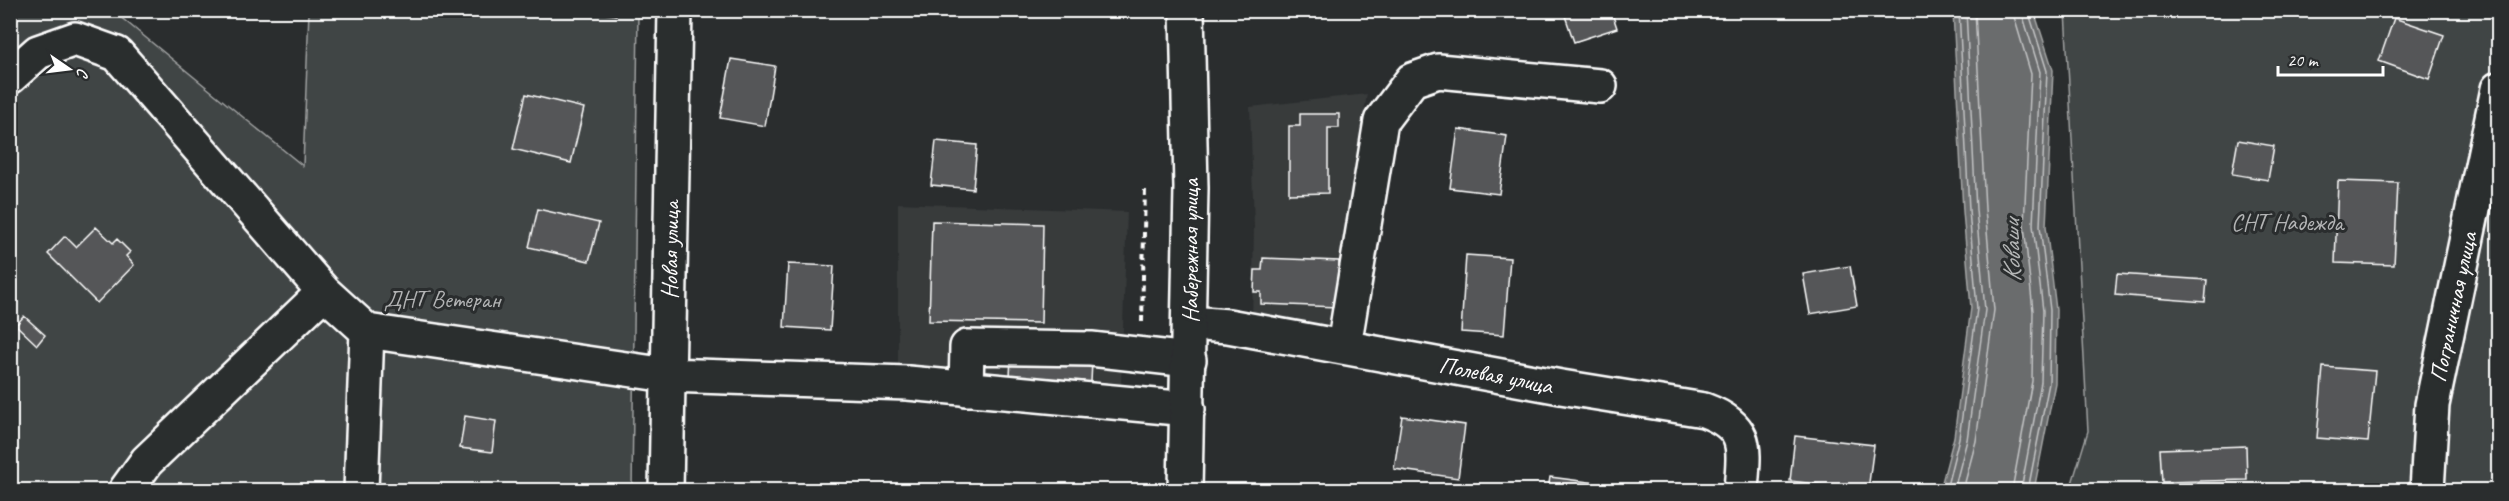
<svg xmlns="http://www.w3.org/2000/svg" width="2509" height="501" viewBox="0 0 2509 501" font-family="Caveat,sans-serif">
  <rect width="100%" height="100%" fill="#2a2d2e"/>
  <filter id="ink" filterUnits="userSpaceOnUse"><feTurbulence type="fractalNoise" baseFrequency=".0167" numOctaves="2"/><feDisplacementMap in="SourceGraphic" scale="12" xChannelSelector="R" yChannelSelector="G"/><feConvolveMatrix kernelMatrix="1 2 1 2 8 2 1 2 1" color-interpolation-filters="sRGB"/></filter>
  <g filter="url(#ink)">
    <!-- built -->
    <path fill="#373a3b" d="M1367,94L1345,232L1341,324L1252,321L1254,228L1250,107Z
      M898,203L1127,212L1121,385L898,370Z"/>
    <!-- green -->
    <path fill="#414445" stroke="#a0a2a2" stroke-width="1.5" d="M10,11H113L303,166L309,11H638L632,490H11Z
      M2065,11H2498V490H2070L2088,431Z"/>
    <!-- water -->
    <path fill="#6a6c6d" stroke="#a6a7a7" stroke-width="1.5" d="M1953,11H2034L2053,70L2046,226L2056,310L2055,383L2034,490H1940L1954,437L1971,308L1963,211Z"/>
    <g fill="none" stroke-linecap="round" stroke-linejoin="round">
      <!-- shore -->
      <path stroke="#c3c4c5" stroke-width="1.5" d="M1946,490L1959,438L1977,309L1969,210L1959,10
        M1954,490L1967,440L1985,310L1976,210L1966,10
        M1963,490L1976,441L1994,310L1985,209L1975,10
        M2012,490L2032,381L2033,311L2024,225L2031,74L2012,10
        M2021,490L2041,382L2043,311L2033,225L2040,72L2021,10
        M2028,490L2049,383L2050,310L2040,226L2047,71L2028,10"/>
    </g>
    <!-- building -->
    <path fill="#555758" stroke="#fff" stroke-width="1.5" d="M583,10H617L616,15Z
      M1563,10H1611L1617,28L1574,42Z
      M2394,18L2444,35L2429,79L2379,61Z
      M731,59L775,66L765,126L720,118Z
      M526,94L584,108L571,163L513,149Z
      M1300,114H1339V128H1328V193L1289,194V126H1300Z
      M1458,129L1507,136L1499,194L1450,188Z
      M2238,140L2274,146L2268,180L2232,174Z
      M936,141L977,145L973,189L931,185Z
      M2338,181L2398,183L2394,265L2335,263Z
      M538,209L599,223L589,261L529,247Z
      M932,221L1043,224L1041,323L929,321Z
      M96,227L113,243L117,239L130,252L126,256L134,265L97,303L48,254L65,236L76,247Z
      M1466,255L1510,258L1504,335L1461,332Z
      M1263,258L1339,261L1337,307L1261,304V292H1254L1255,270H1262Z
      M788,264L834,266L830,330L784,327Z
      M1850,266L1857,306L1810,314L1803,274Z
      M2117,274L2207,280L2205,302L2115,295Z
      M24,316L45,335L37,345L16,325Z
      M1011,356L1092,361L1091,382L1010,377Z
      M2323,367L2375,371L2368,442L2317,438Z
      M465,416L496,421L492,452L460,448Z
      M1402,416L1465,425L1458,478L1394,469Z
      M1795,436L1874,445L1868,490L1790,481Z
      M2246,446L2247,480L2162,482L2160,449Z
      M1550,477L1596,483L1595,490H1548Z
      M1022,488L1072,490H1022Z"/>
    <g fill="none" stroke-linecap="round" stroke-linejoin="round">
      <defs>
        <path id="minor" d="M10,77L38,52L75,39L117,54L324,292L367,331L667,375L908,383L1188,409
          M1190,323L1228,326L1561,387L1704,410C1750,427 1744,448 1741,490
          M1344,346L1381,121L1412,80L1438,71L1600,86
          M966,389L967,347L1091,349L1189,360
          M126,490L147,461L324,292
          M361,490L367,331
          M666,490L675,10
          M2427,490L2432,405L2498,89"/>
        <path id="major" d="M1185,490L1191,188L1187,10"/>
      </defs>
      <!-- minor casing -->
      <use href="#minor" stroke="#fff" stroke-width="38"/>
      <!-- major casing -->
      <use href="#major" stroke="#fff" stroke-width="38"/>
      <!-- path -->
      <path stroke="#fff" stroke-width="4" stroke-dasharray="6 4.5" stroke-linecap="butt" d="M1142,322L1145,188"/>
      <!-- minor -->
      <use href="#minor" stroke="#2a2d2e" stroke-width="33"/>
      <!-- major -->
      <use href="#major" stroke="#2a2d2e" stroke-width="33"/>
    </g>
  </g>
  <g text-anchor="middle" stroke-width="6" stroke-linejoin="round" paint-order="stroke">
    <!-- park labels -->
    <g font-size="24" fill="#b3b4b5" stroke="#2a2d2e">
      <text x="2287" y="230">СНТ Надежда</text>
      <text x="442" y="307">ДНТ Ветеран</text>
    </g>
    <!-- street labels -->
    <g font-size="24" fill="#fff" stroke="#2a2d2e">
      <text transform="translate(670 250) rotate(-89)" y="8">Новая улица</text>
      <text transform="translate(1190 251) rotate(-90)" y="8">Набережная улица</text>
      <text transform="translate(2453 307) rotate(-78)" y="8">Пограничная улица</text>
      <text transform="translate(1496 375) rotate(11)" y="8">Полевая улица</text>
    </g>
    <!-- water labels -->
    <g font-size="26" font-style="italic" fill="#b4b6b6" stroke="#2a2d2e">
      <text transform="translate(2011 251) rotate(-91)" y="9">Коваши</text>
    </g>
  </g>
  <!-- margin -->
  <rect width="2509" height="501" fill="none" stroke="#2a2d2e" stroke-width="36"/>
  <rect x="18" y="18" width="2473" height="465" fill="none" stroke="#fff" stroke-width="2" filter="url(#ink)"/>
  <!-- north arrow -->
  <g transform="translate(69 69) rotate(104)" stroke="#2a2d2e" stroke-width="4.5" paint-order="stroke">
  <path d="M0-4.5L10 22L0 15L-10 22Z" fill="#ffffff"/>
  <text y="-9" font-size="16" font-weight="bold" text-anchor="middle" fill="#ffffff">С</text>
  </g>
  <!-- scale -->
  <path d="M2278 66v9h105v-9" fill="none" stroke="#ffffff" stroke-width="3"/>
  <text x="2287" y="66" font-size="18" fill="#ffffff" stroke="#2a2d2e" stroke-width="4.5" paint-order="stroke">20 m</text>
</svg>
